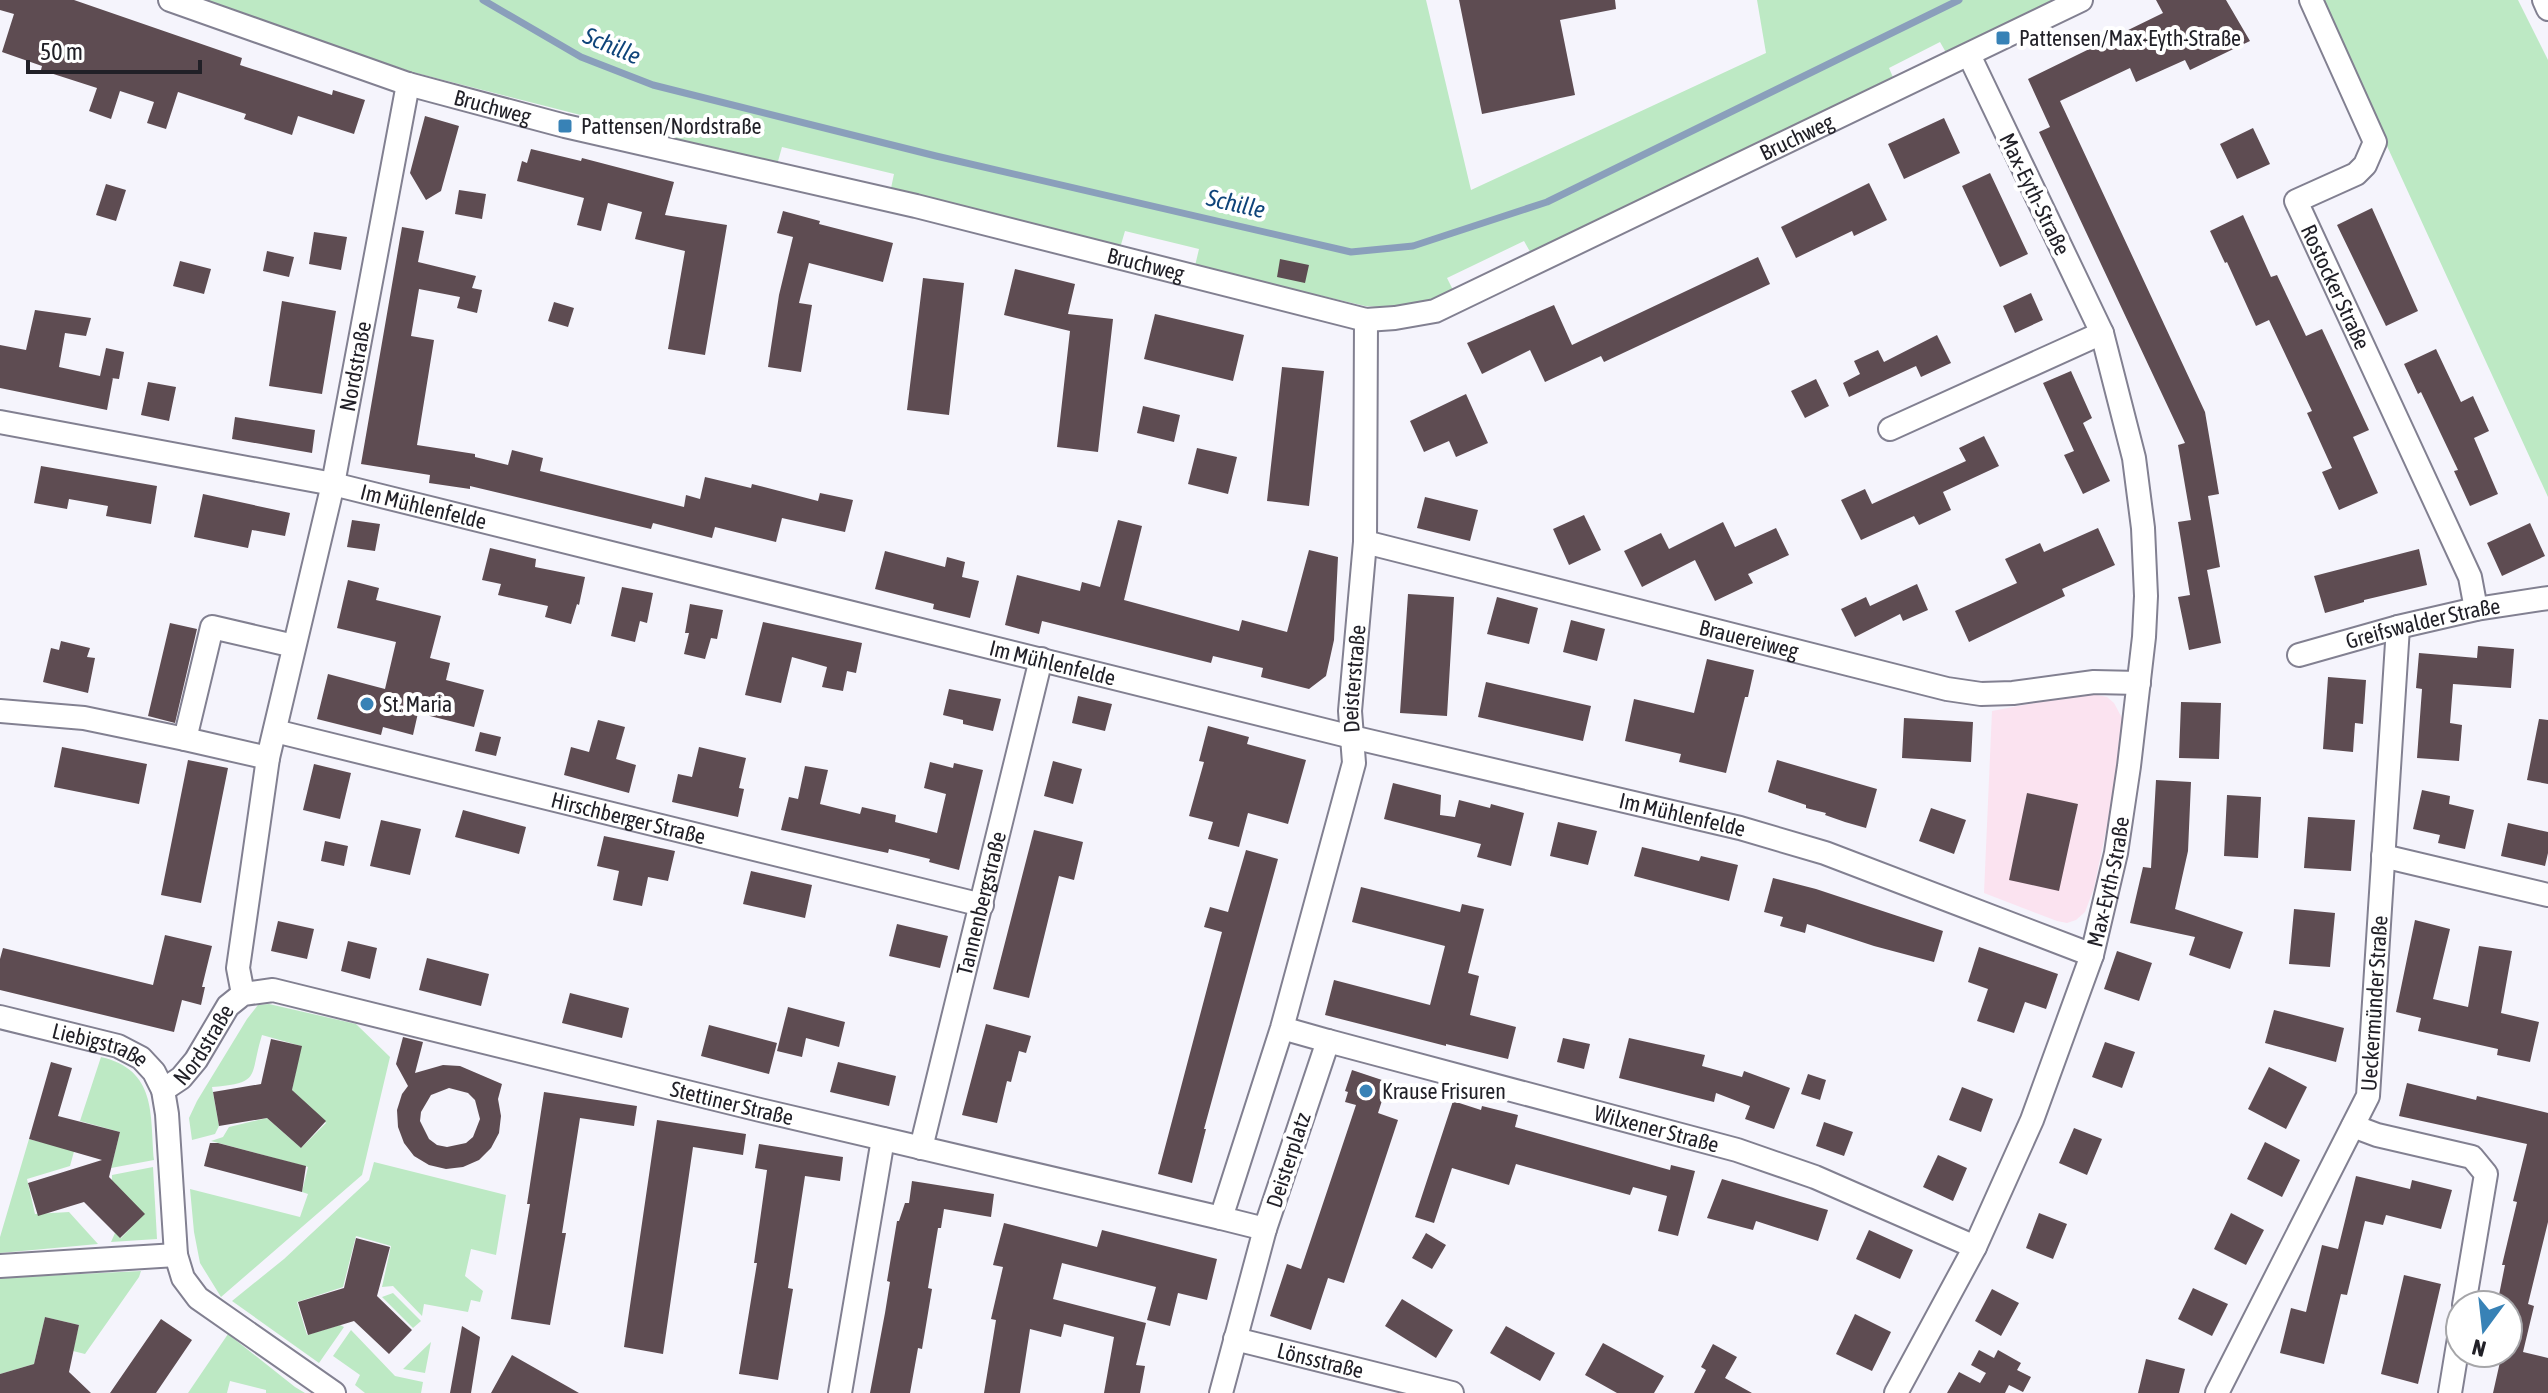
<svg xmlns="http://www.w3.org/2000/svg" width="2548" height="1393" viewBox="0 0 2548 1393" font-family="'Asap Condensed',sans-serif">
  <rect width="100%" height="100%" fill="#f5f4fc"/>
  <!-- commercial -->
  <path fill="#fbe3f0" d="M2087,693L2107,697L2114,703L2122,718V730L2111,806L2094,888L2085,912L2076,920L2067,923L2057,921L1984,893L1992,711Z"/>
  <!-- green -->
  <path fill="#bde9c4" d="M198,0H1426L1471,190L1766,53L1757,0H2059L1948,56L1940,42L1889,68L1895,82L1533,257L1524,241L1447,278L1455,294C1425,305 1397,309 1365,306L1195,266L1199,249L1125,231L1120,248L890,193L894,174L782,147L777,165L412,72Z
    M2320,0H2518L2548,60V497Z
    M269,1004L356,1024L390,1057L362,1175L221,1297L200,1263L194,1232L190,1189L300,1217L308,1194L302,1192L308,1167L211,1141L223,1137L229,1127L267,1118L301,1148L326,1123L292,1090L301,1046L262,1035C249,1077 262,1083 212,1087L219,1126L215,1134L192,1140L189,1118L197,1101L247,1019L258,1005Z
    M101,1057C157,1070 150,1114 154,1160L111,1168L120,1132L80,1121Z
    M29,1139C45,1144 59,1144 75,1148L70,1166L27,1179L35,1214L69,1212L98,1244L0,1253V1237Z
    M374,1162L506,1195L496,1255L471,1249L465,1276L483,1291L480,1302L471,1300L468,1312L424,1304L422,1316L393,1286L382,1287L391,1246L356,1236L343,1287L297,1302L307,1335L340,1325L344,1327L319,1363L232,1301L284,1259L369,1180Z
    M153,1167L157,1239L111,1242L115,1233L121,1238L144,1214L112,1181V1175Z
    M141,1271L139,1277L85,1354L73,1351L79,1325L45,1317L34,1364L0,1374V1278Z
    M393,1293L421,1321L413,1328L382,1297Z
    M351,1330L395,1376L423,1382L421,1393H365L355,1385L360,1375L333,1356Z
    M228,1334L295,1387L305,1393H266V1390L230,1381L227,1393H188Z
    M431,1342L425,1373L403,1369Z"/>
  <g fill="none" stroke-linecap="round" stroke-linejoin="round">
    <!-- stream -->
    <path stroke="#8a9fbb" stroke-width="7" d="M483,0L581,57L653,85L936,156L1351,252L1413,246L1547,202L1959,0"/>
  </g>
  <!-- building -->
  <path fill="#5e4c52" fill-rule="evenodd" d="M0,0H74L242,58L240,65L332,95L333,90L365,100L354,134L298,116L292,135L244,119L246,114L178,92L166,129L147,123L154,102L120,91L111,119L89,111L97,88L41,70L42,66L2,52L14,14L0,10Z
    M1459,0H1615L1616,9L1560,20L1575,95L1482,114Z
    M2156,0H2226L2250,41L2190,70L2185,60L2136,82L2130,68L2060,101L2205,412L2219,494L2208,496L2220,567L2207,570L2221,643L2189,650L2178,597L2190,595L2178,522L2191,520L2178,445L2185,443L2039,132L2050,127L2028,79L2163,13Z
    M425,116L459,126L441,191L426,200L410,173Z
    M1944,118L1960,153L1904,179L1888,144Z
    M2253,128L2270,164L2237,179L2220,144Z
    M531,149L581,161L582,158L674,182L665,215L727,225L705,355L668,349L685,251L635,239L642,212L608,203L601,231L577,225L584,198L517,181L522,161L527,163Z
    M1990,173L2028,254L2000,267L1962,186Z
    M1869,183L1887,220L1854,236L1852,231L1796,258L1781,227Z
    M106,184L126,190L116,221L96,215Z
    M459,190L486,194L482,219L455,214Z
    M2372,208L2418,311L2386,326L2337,225Z
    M783,211L820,221L819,224L893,243L883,282L809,263L799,303L812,305L801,372L768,367L779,295L793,237L777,233Z
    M2243,215L2271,277L2277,275L2306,336L2322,329L2369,430L2353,437L2378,493L2339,510L2322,472L2332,468L2307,413L2312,411L2269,320L2256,326L2227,262L2225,263L2210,231Z
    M402,227L424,231L418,262L476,276L472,288L482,290L477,313L457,308L460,297L419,289L411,336L434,340L417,445L475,454V457L508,465L512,450L543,458L540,471L684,507L686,495L700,499L705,477L751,488L752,484L818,501L820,493L853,500L845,532L782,518L776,542L715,527L712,538L653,523L651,529L470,486V489L429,483L430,475L361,464Z
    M314,232L347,237L341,270L309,264Z
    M267,251L294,257L289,277L263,271Z
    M1758,257L1770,284L1604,362L1601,356L1545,382L1530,350L1482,374L1467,343L1554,305L1572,345Z
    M1280,259L1309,265L1305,283L1277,277Z
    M180,261L211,269L204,294L173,286Z
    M1015,269L1075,284L1068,314L1113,319L1098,452L1057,447L1070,331L1004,315Z
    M923,278L964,283L949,415L907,410Z
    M2031,293L2043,320L2015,333L2003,306Z
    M282,301L336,311L322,394L269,386Z
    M554,302L574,308L568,327L548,321Z
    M35,310L91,318L86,336L65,333L59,367L100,376L106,348L124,352L119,379L111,378H113L107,410L0,388V345L26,350Z
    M1155,314L1244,335L1233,381L1144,359Z
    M1937,335L1951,363L1921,377L1916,366L1849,397L1843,383L1860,374L1854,361L1878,350L1884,362Z
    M2436,349L2461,402L2473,396L2489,431L2474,438L2498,494L2470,506L2454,471L2458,470L2421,392L2418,394L2404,364Z
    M1282,367L1324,371L1309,506L1267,501Z
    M2071,371L2092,418L2083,423L2110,481L2083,494L2064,455L2074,451L2043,383Z
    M1816,379L1829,406L1805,418L1791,391Z
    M148,382L176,387L169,421L141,415Z
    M1466,394L1488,443L1456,457L1449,441L1424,452L1410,421Z
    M1143,406L1180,415L1174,442L1137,433Z
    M235,417L315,430L312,453L232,439Z
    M1984,436L1999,466L1943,492L1951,510L1919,525L1914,516L1861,540L1841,500L1865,489L1872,504L1966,461L1959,448Z
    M1197,448L1237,457L1228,494L1188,484Z
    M41,466L157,486L151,524L106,516L108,506L69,499L67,509L34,503Z
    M203,494L290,513L285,536L252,530L248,548L194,537Z
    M1425,497L1478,510L1470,541L1417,528Z
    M1584,515L1601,550L1569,565L1553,529Z
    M352,520L380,524L375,551L347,547Z
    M1118,520L1142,526L1124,600L1239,631L1242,620L1287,632L1309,550L1338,557L1334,640L1326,676L1309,689L1261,677L1263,668L1213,656L1211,663L1042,621L1039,634L1005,625L1017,575L1080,591L1082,582L1100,587Z
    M1723,522L1735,547L1776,528L1789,555L1748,574L1753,583L1715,601L1695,560L1642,587L1624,551L1661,533L1669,549Z
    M2530,523L2545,556L2502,576L2487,543Z
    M2098,528L2115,565L2062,589L2065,596L1969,642L1955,611L2017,583L2005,559L2040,543L2044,552Z
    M490,548L536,559L535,567L585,577L579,605L577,604L571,624L545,617L548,606L498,595L501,584L482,580Z
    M2419,549L2427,585L2364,600V602L2325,613L2314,576Z
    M885,551L945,567L947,557L965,562L962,577L979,581L970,618L933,609L934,604L875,589Z
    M348,580L379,588L376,600L441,616L430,658L450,663L446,680L484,690L474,727L418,713L413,735L383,727L381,735L317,719L328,674L385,689L396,642L337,628Z
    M1917,584L1928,610L1903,621L1900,614L1855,637L1841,609L1866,597L1870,606Z
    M622,587L653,593L647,623L640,621L635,642L611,636Z
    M1408,594L1454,597L1447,716L1400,713Z
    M1497,597L1538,608L1529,644L1487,634Z
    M690,604L723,610L717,639L711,638L705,659L684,654L689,633H685Z
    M1571,620L1605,629L1597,661L1563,652Z
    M763,622L862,643L856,673L847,671L843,691L822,687L827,667L792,657L781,703L745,695Z
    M170,623L197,629L175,723L148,716Z
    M61,641L90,648L87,657L95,658L88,693L43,682L51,648L59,650Z
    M2478,646L2514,649L2511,688L2453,684L2450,723L2462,725L2459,761L2417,758L2422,689L2416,688L2419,653L2477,658Z
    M1707,659L1754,670L1748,697H1745L1726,773L1679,762L1681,754L1625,741L1634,699L1694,713Z
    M2328,677L2366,680L2363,724L2355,723L2353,752L2323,749Z
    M1486,682L1591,706L1583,741L1478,717Z
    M949,689L1001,699L993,731L963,724V720L943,715Z
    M1078,696L1112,704L1105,731L1072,723Z
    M2181,702L2221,703L2219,759L2179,758Z
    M1904,718L1973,722L1971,762L1902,758Z
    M2539,719L2548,720V784L2527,780Z
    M598,720L625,727L616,759L636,765L629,793L564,775L571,747L589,752Z
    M1208,726L1249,737L1247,744L1306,760L1288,824L1248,813L1239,847L1208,839L1213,822L1189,816L1204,762L1199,761Z
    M480,732L501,737L496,756L475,751Z
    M62,747L147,764L139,804L54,787Z
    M699,747L746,758L739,788L744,789L738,817L672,802L678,774L692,777Z
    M188,760L228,768L201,903L161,895Z
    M1777,760L1877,789L1866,828L1845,822L1825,815L1826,813L1806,808V805L1768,792Z
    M1053,761L1082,769L1073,804L1044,796Z
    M930,762L953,768L954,763L983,770L959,870L929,862L930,859L889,849L888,853L781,830L789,797L798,799L805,766L828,770L820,804L860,814L862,807L896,815L895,822L937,833L946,794L924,788Z
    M314,764L351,773L340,819L303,810Z
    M2156,780L2191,782L2188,851L2175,909L2243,932L2230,969L2189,955L2195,937L2130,923L2143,867L2151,868Z
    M1393,783L1441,795L1440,815L1455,817L1459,800L1490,808L1491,804L1524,813L1511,866L1477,857L1481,844L1384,819Z
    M2422,790L2450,796L2449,804L2474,810L2465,849L2438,843L2440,835L2413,829Z
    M2027,793L2078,804L2059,891L2009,880Z
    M2227,795L2261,797L2258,858L2224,856Z
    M1931,808L1966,820L1954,854L1919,841Z
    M463,810L526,827L519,854L455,837Z
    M2308,817L2355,820L2351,871L2304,868Z
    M381,820L421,829L410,875L370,866Z
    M1558,822L1597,831L1588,865L1550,856Z
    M2508,823L2548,832V853L2545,866L2501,856Z
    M1034,830L1083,842L1074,880L1059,876L1029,998L993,989Z
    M604,836L675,851L668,881L648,877L642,906L613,900L619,871L597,866Z
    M325,841L348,846L344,866L321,861Z
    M1642,847L1699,861L1701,856L1738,865L1729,901L1634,876Z
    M1246,850L1278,859L1204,1129H1206L1192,1183L1158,1174L1222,932L1204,927L1210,907L1228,912Z
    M751,871L812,885L805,918L743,904Z
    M1773,878L1816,889L1943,931L1934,962L1874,946L1807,924L1805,933L1780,926L1783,917L1764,912Z
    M1361,887L1460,912L1462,904L1484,909L1468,973L1479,976L1470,1015L1516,1027L1508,1059L1446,1044V1046L1325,1015L1334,980L1430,1005L1445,946L1352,922Z
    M2294,909L2335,913L2330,967L2289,964Z
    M2415,920L2450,929L2433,999L2468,1007L2479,946L2512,951L2501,1013L2539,1022L2530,1062L2497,1055L2498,1049L2418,1031L2421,1018L2396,1012Z
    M278,921L314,929L307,959L271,951Z
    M897,924L948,936L940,968L889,956Z
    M165,935L212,946L202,987H205L201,1005L182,1000L174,1032L0,990V959L3,948L153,985Z
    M348,941L377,948L370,979L341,971Z
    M1979,947L2058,974L2046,1009L2025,1002L2014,1033L1977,1021L1988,989L1968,982Z
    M2117,951L2152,963L2139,1001L2104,989Z
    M427,958L489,974L481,1006L419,990Z
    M570,993L629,1008L622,1038L562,1023Z
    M788,1007L845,1022L839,1047L806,1038L802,1057L777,1051Z
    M2274,1010L2344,1028L2336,1062L2265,1043Z
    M986,1024L1031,1036L1026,1053L1019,1051L1011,1082L1007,1081L997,1123L962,1115Z
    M709,1025L777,1043L769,1074L701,1056Z
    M403,1037L423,1042L415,1073L443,1065L460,1066L502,1084L498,1099L501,1116L499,1133L491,1148L479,1160L463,1167L446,1169L429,1165L414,1156L404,1143L398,1127L397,1110L402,1094L408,1086L396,1064ZM449,1088L468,1093L475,1100L480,1119L473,1137L466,1143L447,1147L437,1145L429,1139L420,1121L421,1112L431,1095Z
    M1563,1038L1590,1044L1584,1069L1557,1062Z
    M1629,1038L1705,1055L1702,1066L1742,1077L1744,1071L1790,1088L1774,1129L1745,1119L1750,1106L1716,1093L1714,1102L1619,1078Z
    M271,1039L302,1046L292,1090L326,1121L301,1148L267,1118L219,1126L213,1092L261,1084Z
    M2105,1042L2135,1052L2122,1088L2092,1077Z
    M51,1062L72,1068L58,1116L120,1132L109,1177L145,1214L120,1238L84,1202L38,1216L28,1183L102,1160L29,1139Z
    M838,1062L896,1076L889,1106L830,1092Z
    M2269,1067L2307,1087L2286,1129L2248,1109Z
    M1352,1070L1388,1082L1378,1113L1398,1120L1344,1283L1328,1278L1311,1330L1270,1316L1287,1264L1301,1269L1356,1105L1345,1102L1348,1092L1345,1091Z
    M1808,1074L1826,1080L1820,1100L1801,1094Z
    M2407,1083L2476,1100L2477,1096L2548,1113V1222L2528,1304L2534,1306L2523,1352L2548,1358V1393H2493L2502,1353H2508V1305H2497L2505,1265H2502L2517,1202L2513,1201L2527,1144L2399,1116Z
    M1962,1087L1993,1099L1981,1132L1949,1120Z
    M544,1092L637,1106L634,1126L580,1118L562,1233H566L550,1325L511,1319L530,1204H527Z
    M1453,1101L1481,1110L1482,1106L1518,1115L1515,1127L1670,1170L1671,1165L1695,1171L1678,1236L1658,1231L1667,1196L1633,1187L1630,1195L1516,1164L1509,1185L1452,1168L1434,1223L1415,1217Z
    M657,1120L746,1134L743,1155L693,1147L663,1354L624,1347Z
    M1824,1122L1853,1132L1844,1156L1816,1146Z
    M2074,1128L2102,1139L2087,1175L2059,1163Z
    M2265,1142L2300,1160L2282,1197L2247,1179Z
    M210,1143H218L306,1166L302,1192L204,1166Z
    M759,1144L843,1157L840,1181L805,1176L788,1288L793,1289L778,1380L739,1374L757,1263H754L767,1170L755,1168Z
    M1938,1155L1967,1168L1953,1201L1923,1187Z
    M2356,1176L2410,1189L2412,1180L2452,1190L2441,1229L2386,1215L2383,1225L2365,1221L2347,1295L2341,1294L2324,1364L2280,1353L2291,1308L2306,1312L2322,1245L2338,1249Z
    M1722,1179L1828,1210L1818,1241L1756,1221L1753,1230L1707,1218Z
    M912,1181L994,1194L991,1217L944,1209L941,1228H938L928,1288L932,1289L922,1349L918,1348L910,1393H870L885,1313L890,1282L887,1281L897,1221H899L905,1203H909Z
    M2039,1213L2067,1224L2053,1259L2026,1248Z
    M2231,1213L2264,1230L2246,1265L2214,1249Z
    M1004,1223L1097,1247L1102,1230L1217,1259L1207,1300L1178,1293L1170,1326L1147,1320L1156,1287L1062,1263L1053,1299L1146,1323L1136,1365L1145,1366L1140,1393H1104L1114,1337L1064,1324L1061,1337L1030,1329L1020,1393H984L996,1320L991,1319L1003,1267L993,1265Z
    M1869,1230L1913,1250L1900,1279L1856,1259Z
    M1426,1233L1446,1245L1432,1269L1412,1258Z
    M356,1238L390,1247L377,1296L412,1330L389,1354L354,1321L308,1335L298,1302L344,1288Z
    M2404,1275L2441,1284L2418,1384L2381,1374Z
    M2193,1288L2228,1304L2212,1336L2178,1319Z
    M1992,1289L2019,1303L2001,1336L1975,1321Z
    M1402,1299L1453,1330L1436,1358L1385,1326Z
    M1855,1314L1891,1332L1872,1371L1836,1354Z
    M45,1317L79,1325L69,1372L91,1393H0V1374L34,1364Z
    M161,1319L192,1340L156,1393H110Z
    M462,1326L480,1337L471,1393H450Z
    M1506,1326L1555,1353L1540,1381L1490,1353Z
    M1603,1343L1664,1376L1654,1393H1617L1585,1375Z
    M1713,1344L1737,1357L1725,1378L1752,1393H1694L1706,1370L1701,1367Z
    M1979,1350L1994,1358L1998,1350L2021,1363L2017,1370L2031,1377L2023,1392L2009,1385L2005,1393H1947L1959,1372L1980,1383L1986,1373L1971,1365Z
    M512,1355L579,1393H491Z
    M2146,1359L2185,1369L2179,1393H2138Z"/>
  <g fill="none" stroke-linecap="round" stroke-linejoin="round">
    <defs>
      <g id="street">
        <path id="s1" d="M170,0L408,84L565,126L916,206L1366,320L1395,318L1435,311L2081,0"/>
        <path id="s2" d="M2311,0L2375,142L2365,165L2356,174L2296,201L2470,577L2476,609"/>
        <path d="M2544,0L2548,9"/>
        <path id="s3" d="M0,422L333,484L1352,737L1740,828L1825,853L2092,955"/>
        <path d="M1890,429L2102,333"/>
        <path id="s4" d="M1365,542L1947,689L1981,694L2013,693L2094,682L2139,683"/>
        <path id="s5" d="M2299,655L2398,627L2476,609L2548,598"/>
        <path d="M0,711L84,718L185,739"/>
        <path id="s6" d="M275,731L982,905"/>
        <path d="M268,758L185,739L212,627L294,646"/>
        <path d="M2383,856L2548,895"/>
        <path id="s7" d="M243,994L238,968L268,758L333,484L408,84"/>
        <path id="s8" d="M0,1017L118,1046L141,1058L154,1072L163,1090L167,1114L176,1255L183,1278L198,1298L334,1393"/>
        <path id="s9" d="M1282,1028L1328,1041L1265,1229L1221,1218L1282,1028L1354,763L1350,711L1365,542L1366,320"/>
        <path id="s10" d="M1328,1041L1737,1150L1815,1177L1975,1247"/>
        <path id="s11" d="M163,1090L181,1078L196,1060L228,1006L243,994L273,990L760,1110L1221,1218"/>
        <path d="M2353,1126L2377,1135L2472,1157L2486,1174L2464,1305"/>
        <path id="s12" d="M921,1148L1041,659"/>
        <path d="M0,1266L176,1255"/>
        <path id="s13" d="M1235,1339L1452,1393"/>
        <path d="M840,1393L883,1139"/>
        <path d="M1221,1393L1265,1229"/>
        <path id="s14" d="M1896,1393L1975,1247L2032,1120L2092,955L2116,853L2129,766L2144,637L2146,596L2143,528L2134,458L2102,333L1969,55"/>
        <path id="s15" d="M2217,1393L2368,1096L2398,627"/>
        <path d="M2450,1393L2460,1332"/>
      </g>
    </defs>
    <!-- street casing -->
    <use href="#street" stroke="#828091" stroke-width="26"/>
    <!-- street -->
    <use href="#street" stroke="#fff" stroke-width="22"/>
  </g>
  <!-- markers -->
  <g fill="#3882b6" stroke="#fff" stroke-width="3">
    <rect x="1995" y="30" width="16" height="16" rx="4"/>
    <rect x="557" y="118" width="16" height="16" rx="4"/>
    <circle cx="367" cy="704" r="8"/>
    <circle cx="1366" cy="1091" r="8"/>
  </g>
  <g text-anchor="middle" stroke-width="8" stroke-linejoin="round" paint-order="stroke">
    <!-- poi labels -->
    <g font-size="22" fill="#212027" stroke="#fff" text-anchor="start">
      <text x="2019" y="46">Pattensen/Max-Eyth-Straße</text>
      <text x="581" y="134">Pattensen/Nordstraße</text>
      <text x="383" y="712">St. Maria</text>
      <text x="1382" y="1099">Krause Frisuren</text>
    </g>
    <!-- street labels -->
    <g font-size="22" fill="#212027" stroke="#fff">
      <text dy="8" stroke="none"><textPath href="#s1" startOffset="340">Bruchweg</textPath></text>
      <text dy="8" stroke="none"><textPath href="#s1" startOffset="1710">Bruchweg</textPath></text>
      <text transform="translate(2035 194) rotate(64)" y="8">Max-Eyth-Straße</text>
      <text dy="8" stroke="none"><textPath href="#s1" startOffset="1012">Bruchweg</textPath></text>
      <text dy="8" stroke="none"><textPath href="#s2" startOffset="354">Rostocker Straße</textPath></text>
      <text dy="8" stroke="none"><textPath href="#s7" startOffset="640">Nordstraße</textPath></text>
      <text dy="8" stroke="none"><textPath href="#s3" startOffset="432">Im Mühlenfelde</textPath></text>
      <text dy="8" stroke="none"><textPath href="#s5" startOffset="128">Greifswalder Straße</textPath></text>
      <text dy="8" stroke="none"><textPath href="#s4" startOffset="396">Brauereiweg</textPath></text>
      <text dy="8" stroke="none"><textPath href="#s3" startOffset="1080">Im Mühlenfelde</textPath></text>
      <text dy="8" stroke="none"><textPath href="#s9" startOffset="850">Deisterstraße</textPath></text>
      <text dy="8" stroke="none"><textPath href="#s3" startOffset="1728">Im Mühlenfelde</textPath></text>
      <text dy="8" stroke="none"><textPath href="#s6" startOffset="364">Hirschberger Straße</textPath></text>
      <text dy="8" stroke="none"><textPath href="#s14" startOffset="556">Max-Eyth-Straße</textPath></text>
      <text dy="8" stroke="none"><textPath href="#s12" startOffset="252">Tannenbergstraße</textPath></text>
      <text dy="8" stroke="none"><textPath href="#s15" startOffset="426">Ueckermünder Straße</textPath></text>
      <text dy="8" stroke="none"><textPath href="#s11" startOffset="62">Nordstraße</textPath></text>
      <text dy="8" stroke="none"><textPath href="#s8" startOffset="104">Liebigstraße</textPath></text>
      <text dy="8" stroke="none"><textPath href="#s11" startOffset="630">Stettiner Straße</textPath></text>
      <text dy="8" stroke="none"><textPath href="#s10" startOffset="340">Wilxener Straße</textPath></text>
      <text transform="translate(1288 1160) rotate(-72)" y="8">Deisterplatz</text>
      <text dy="8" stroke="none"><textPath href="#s13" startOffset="88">Lönsstraße</textPath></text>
    </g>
    <!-- water labels -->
    <g font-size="24" font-style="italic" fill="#0f447a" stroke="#fff">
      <text transform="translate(612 46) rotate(23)" y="8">Schille</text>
      <text transform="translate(1236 204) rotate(13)" y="8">Schille</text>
    </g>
  </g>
  <!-- north arrow -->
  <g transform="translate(2484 1329) rotate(195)"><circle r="38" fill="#ffffff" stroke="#a6a6a9" stroke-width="2"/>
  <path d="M0-6L14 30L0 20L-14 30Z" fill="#3882b6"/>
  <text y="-12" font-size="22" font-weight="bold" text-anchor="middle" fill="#212027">N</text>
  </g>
  <!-- scale -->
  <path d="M28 60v12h172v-12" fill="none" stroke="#212027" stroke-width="4"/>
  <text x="40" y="60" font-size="24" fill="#212027" stroke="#ffffff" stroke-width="6" paint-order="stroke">50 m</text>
</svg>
